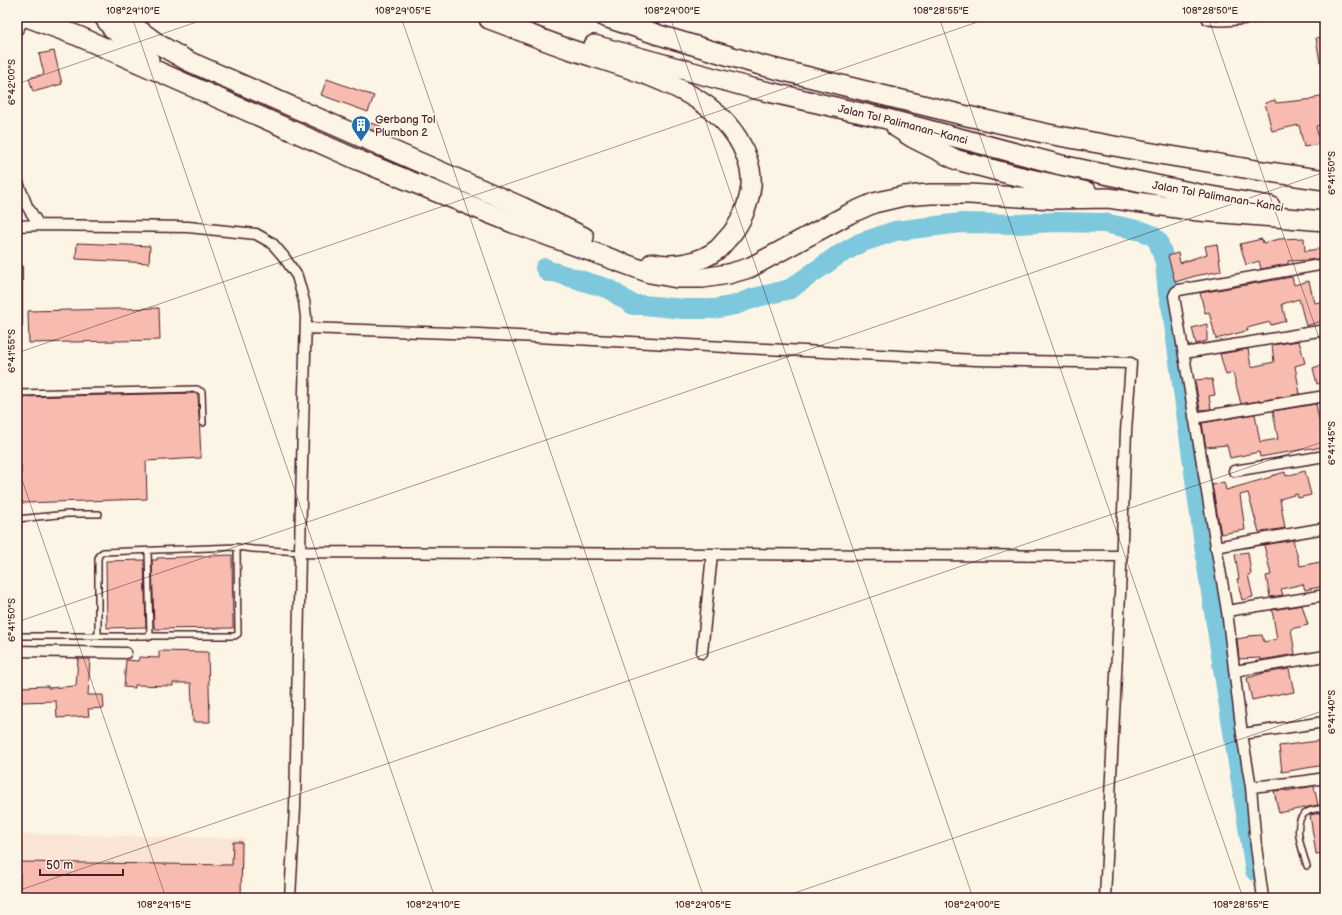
<svg xmlns="http://www.w3.org/2000/svg" width="1342" height="915" viewBox="0 0 1342 915" font-family="'Balsamiq Sans',sans-serif">
  <rect width="100%" height="100%" fill="#fcf5e5"/>
  <filter id="ink" filterUnits="userSpaceOnUse"><feTurbulence type="fractalNoise" baseFrequency=".025" numOctaves="2"/><feDisplacementMap in="SourceGraphic" scale="8" xChannelSelector="R" yChannelSelector="G"/><feConvolveMatrix kernelMatrix="1 2 1 2 8 2 1 2 1" color-interpolation-filters="sRGB"/></filter>
  <g filter="url(#ink)">
    <!-- built -->
    <path fill="#fae4d5" d="M17,834L244,838L242,898H17Z"/>
    <g fill="none" stroke-linecap="round" stroke-linejoin="round">
      <!-- river -->
      <path stroke="#7dc8dd" stroke-width="20" d="M545,268L548,272H554L609,289L633,305H643L684,309H714L735,305L754,298L790,289L837,256L860,243L895,231L961,223L1018,224L1055,222L1104,223L1142,231L1152,235L1158,241L1165,262L1168,294L1172,310L1207,567L1255,871"/>
    </g>
    <!-- building -->
    <path fill="#f7bcaf" stroke="#4a1f2b" d="M1325,36V62H1320L1316,38Z
      M54,51L62,84L33,92L29,78L44,74L39,54Z
      M327,79L374,96L368,112L321,95Z
      M1325,95V125L1316,126L1320,144L1304,147L1299,125L1272,131L1265,103L1275,100L1276,103L1315,99V97Z
      M359,120L381,126L378,133L357,123Z
      M1304,238L1305,251L1325,248V258L1309,260L1288,261V264L1261,269L1259,261L1246,265L1240,244L1262,239L1263,243L1279,239Z
      M77,243L150,246L149,263L76,259Z
      M1217,244L1221,271L1195,276L1175,282L1168,256L1178,253L1180,263L1207,254L1205,246Z
      M1292,277L1294,285L1309,281L1314,303L1325,301V320L1306,326L1299,299L1282,304L1286,321L1271,325L1270,322L1247,328L1248,331H1246L1216,339L1209,312L1205,313L1200,293Z
      M159,308L160,340L29,343L28,311Z
      M1207,324V341L1196,344L1192,328Z
      M1299,341L1305,363L1295,366L1300,394L1241,404L1233,373L1226,375L1220,354L1248,349L1251,367L1274,362L1272,345Z
      M1325,364V382L1317,384L1313,368Z
      M1208,379V380L1212,379L1215,395L1209,396L1211,409L1200,410L1195,380Z
      M196,393L198,394L201,458L146,461L147,499L22,503V500H17V483H21V465H17V397Z
      M1316,404L1322,435L1325,434V446L1312,449L1311,448L1260,457L1259,452L1230,458L1227,445L1206,447L1202,423L1255,414L1260,442L1278,439L1273,411Z
      M1305,471L1311,495L1298,498L1297,494L1280,499L1285,528L1261,532H1259L1248,493L1240,495L1245,530L1221,534L1212,485L1224,482L1226,490L1271,477V476L1285,472L1286,476Z
      M1293,540L1300,566L1325,561V586L1305,590L1303,584L1281,589L1283,595L1270,597L1266,576L1271,575L1264,545Z
      M1248,552L1251,574L1248,575L1253,597L1242,600L1237,579H1239L1235,554Z
      M232,555L233,628L155,629V627H154L152,560H157V558Z
      M144,560L146,627L107,628L106,561Z
      M1302,605L1308,625L1291,629L1295,654L1261,660L1260,658L1239,659L1237,639L1248,637V636L1262,635L1264,642L1277,639L1272,610Z
      M159,651L208,652L210,722H193L191,683H173V686L135,685V688L124,687L126,660L138,661L139,657L159,658Z
      M78,659H90L88,695H103L104,708L88,709L89,716L57,718L56,701L21,702V687L48,686V688L76,686Z
      M1289,669L1294,692L1284,694V693L1252,700L1247,678L1264,673Z
      M1325,740V765L1282,772L1279,746Z
      M1314,786L1318,805L1279,813L1274,791L1286,790V791Z
      M1325,812V853L1316,854L1310,815Z
      M233,842H242L241,898H20V873H17V862L232,865Z"/>
    <g fill="none" stroke-linecap="round" stroke-linejoin="round">
      <defs>
        <path id="service" d="M1204,17L1206,21C1218,26 1256,20 1269,17
          M17,262L19,267V324L17,328
          M17,393L197,389L202,392L203,423
          M17,519L68,514H99
          M148,550L150,637
          M17,636H235L238,634L237,547
          M98,636V559L99,555L103,552L237,547L253,549L300,552
          M1307,866C1303,852 1290,821 1307,812C1312,809 1319,809 1325,808"/>
        <path id="minor" d="M17,30L26,17
          M17,180L27,206L39,225
          M17,226L39,225L188,227L256,234L272,243L284,257L297,276L304,301L306,317L301,502L295,808L290,898
          M306,328L479,334L976,360L1131,363L1126,431L1120,594L1105,898
          M1184,353L1325,330
          M1194,418L1325,396
          M1234,471L1325,456
          M1215,547L1325,528
          M300,552L1122,556
          M1227,611L1325,595
          M17,651L126,653
          M702,653L712,554
          M1235,671L1325,656
          M1242,734L1325,722
          M1251,787L1306,781L1325,778
          M1263,898L1256,846L1251,787L1242,734L1227,611L1174,296L1176,292L1179,290L1325,264"/>
        <g id="motorway">
          <path d="M27,17L78,36L358,160L513,223L650,273L677,278H703L728,274L749,268L849,214L874,203L904,196L931,194H969L1054,199L1108,198L1198,211L1325,221"/>
          <path d="M104,17L112,28L149,60"/>
          <path d="M123,17L132,25L158,44L188,61L368,140L522,207L584,237"/>
          <path d="M605,17L659,35L760,65L963,115L1048,134L1147,152L1256,170L1325,180"/>
          <path d="M489,19C517,29 544,41 572,50C631,70 723,90 746,156C750,166 752,175 751,186C749,204 741,224 728,238C725,241 722,245 718,249C701,263 673,268 652,263"/>
          <path id="s1" d="M594,45L751,88L883,118L1061,165L1199,194L1270,206"/>
          <path d="M896,127L913,138L957,160L1013,175L1087,192"/>
        </g>
      </defs>
      <!-- service casing -->
      <use href="#service" stroke="#4a1f2b" stroke-width="8"/>
      <!-- minor casing -->
      <use href="#minor" stroke="#4a1f2b" stroke-width="13"/>
      <!-- motorway casing -->
      <use href="#motorway" stroke="#4a1f2b" stroke-width="22"/>
      <!-- service -->
      <use href="#service" stroke="#fcf5e5" stroke-width="5"/>
      <!-- minor -->
      <use href="#minor" stroke="#fcf5e5" stroke-width="10"/>
      <!-- motorway -->
      <use href="#motorway" stroke="#fcf5e5" stroke-width="19"/>
    </g>
  </g>
  <!-- ticks -->
  <path fill="none" stroke="#4a1f2b" stroke-width="1" stroke-opacity="0.45" d="M132,17L435,898M401,17L704,898M670,17L973,898M939,17L1243,898M1208,17L1325,355M17,84L211,17M17,353L992,17M17,465L166,898M17,622L1325,172M17,891L1325,441M780,898L1325,710"/>
  <!-- icons -->
  <defs>
    <symbol id="building-pin" viewBox="-11 -11 22 30"><path d="M0 17L-7.5 6A9.5 9.5 0 1 1 7.5 6Z" fill="#1f6fb2" stroke="#fcf5e5"/><path d="M-4-6H4V6H1V3H-1V6H-4ZM-2.5-4.3h1.7v1.8h-1.7ZM.8-4.3h1.7v1.8H.8ZM-2.5-1h1.7V.8h-1.7ZM.8-1h1.7V.8H.8Z" fill="#fff"/></symbol>
  </defs>
  <g fill-rule="evenodd">
    <use href="#building-pin" x="350" y="114" width="22" height="30"/>
  </g>
  <g text-anchor="middle" stroke-width="3.5" stroke-linejoin="round" paint-order="stroke">
    <!-- poi labels -->
    <g font-size="11" fill="#4a1f2b" stroke="#fcf5e5" text-anchor="start">
      <text x="375" y="123">Gerbang Tol<tspan x="375" dy="13">Plumbon 2</tspan></text>
    </g>
    <!-- street labels -->
    <g font-size="11" fill="#4a1f2b" stroke="#fcf5e5">
      <text dy="4" stroke="none"><textPath href="#s1" startOffset="319">Jalan Tol Palimanan–Kanci</textPath></text>
      <text transform="translate(1218 196) rotate(10)" y="4">Jalan Tol Palimanan–Kanci</text>
    </g>
  </g>
  <!-- margin -->
  <rect width="1342" height="915" fill="none" stroke="#fcf5e5" stroke-width="44"/>
  <!-- scale -->
  <path d="M40 869v6h83v-6" fill="none" stroke="#4a1f2b" stroke-width="2"/>
  <text x="46" y="869" font-size="12" fill="#4a1f2b" stroke="#fcf5e5" stroke-width="3" paint-order="stroke">50 m</text>
  <rect x="22" y="22" width="1298" height="871" fill="none" stroke="#4a1f2b" stroke-width="1.5"/>
  <g font-size="10" text-anchor="middle" fill="#4a1f2b">
    <text x="133" y="14">108°29'10"E</text>
    <text x="403" y="14">108°29'05"E</text>
    <text x="672" y="14">108°29'00"E</text>
    <text x="941" y="14">108°28'55"E</text>
    <text x="1210" y="14">108°28'50"E</text>
    <text transform="translate(11 82) rotate(-90)" y="4">6°42'00"S</text>
    <text transform="translate(1331 173) rotate(-90)" y="4">6°41'50"S</text>
    <text transform="translate(11 351) rotate(-90)" y="4">6°41'55"S</text>
    <text transform="translate(1331 443) rotate(-90)" y="4">6°41'45"S</text>
    <text transform="translate(11 620) rotate(-90)" y="4">6°41'50"S</text>
    <text transform="translate(1331 712) rotate(-90)" y="4">6°41'40"S</text>
    <text x="164" y="908">108°29'15"E</text>
    <text x="433" y="908">108°29'10"E</text>
    <text x="703" y="908">108°29'05"E</text>
    <text x="972" y="908">108°29'00"E</text>
    <text x="1241" y="908">108°28'55"E</text>
  </g>
</svg>
